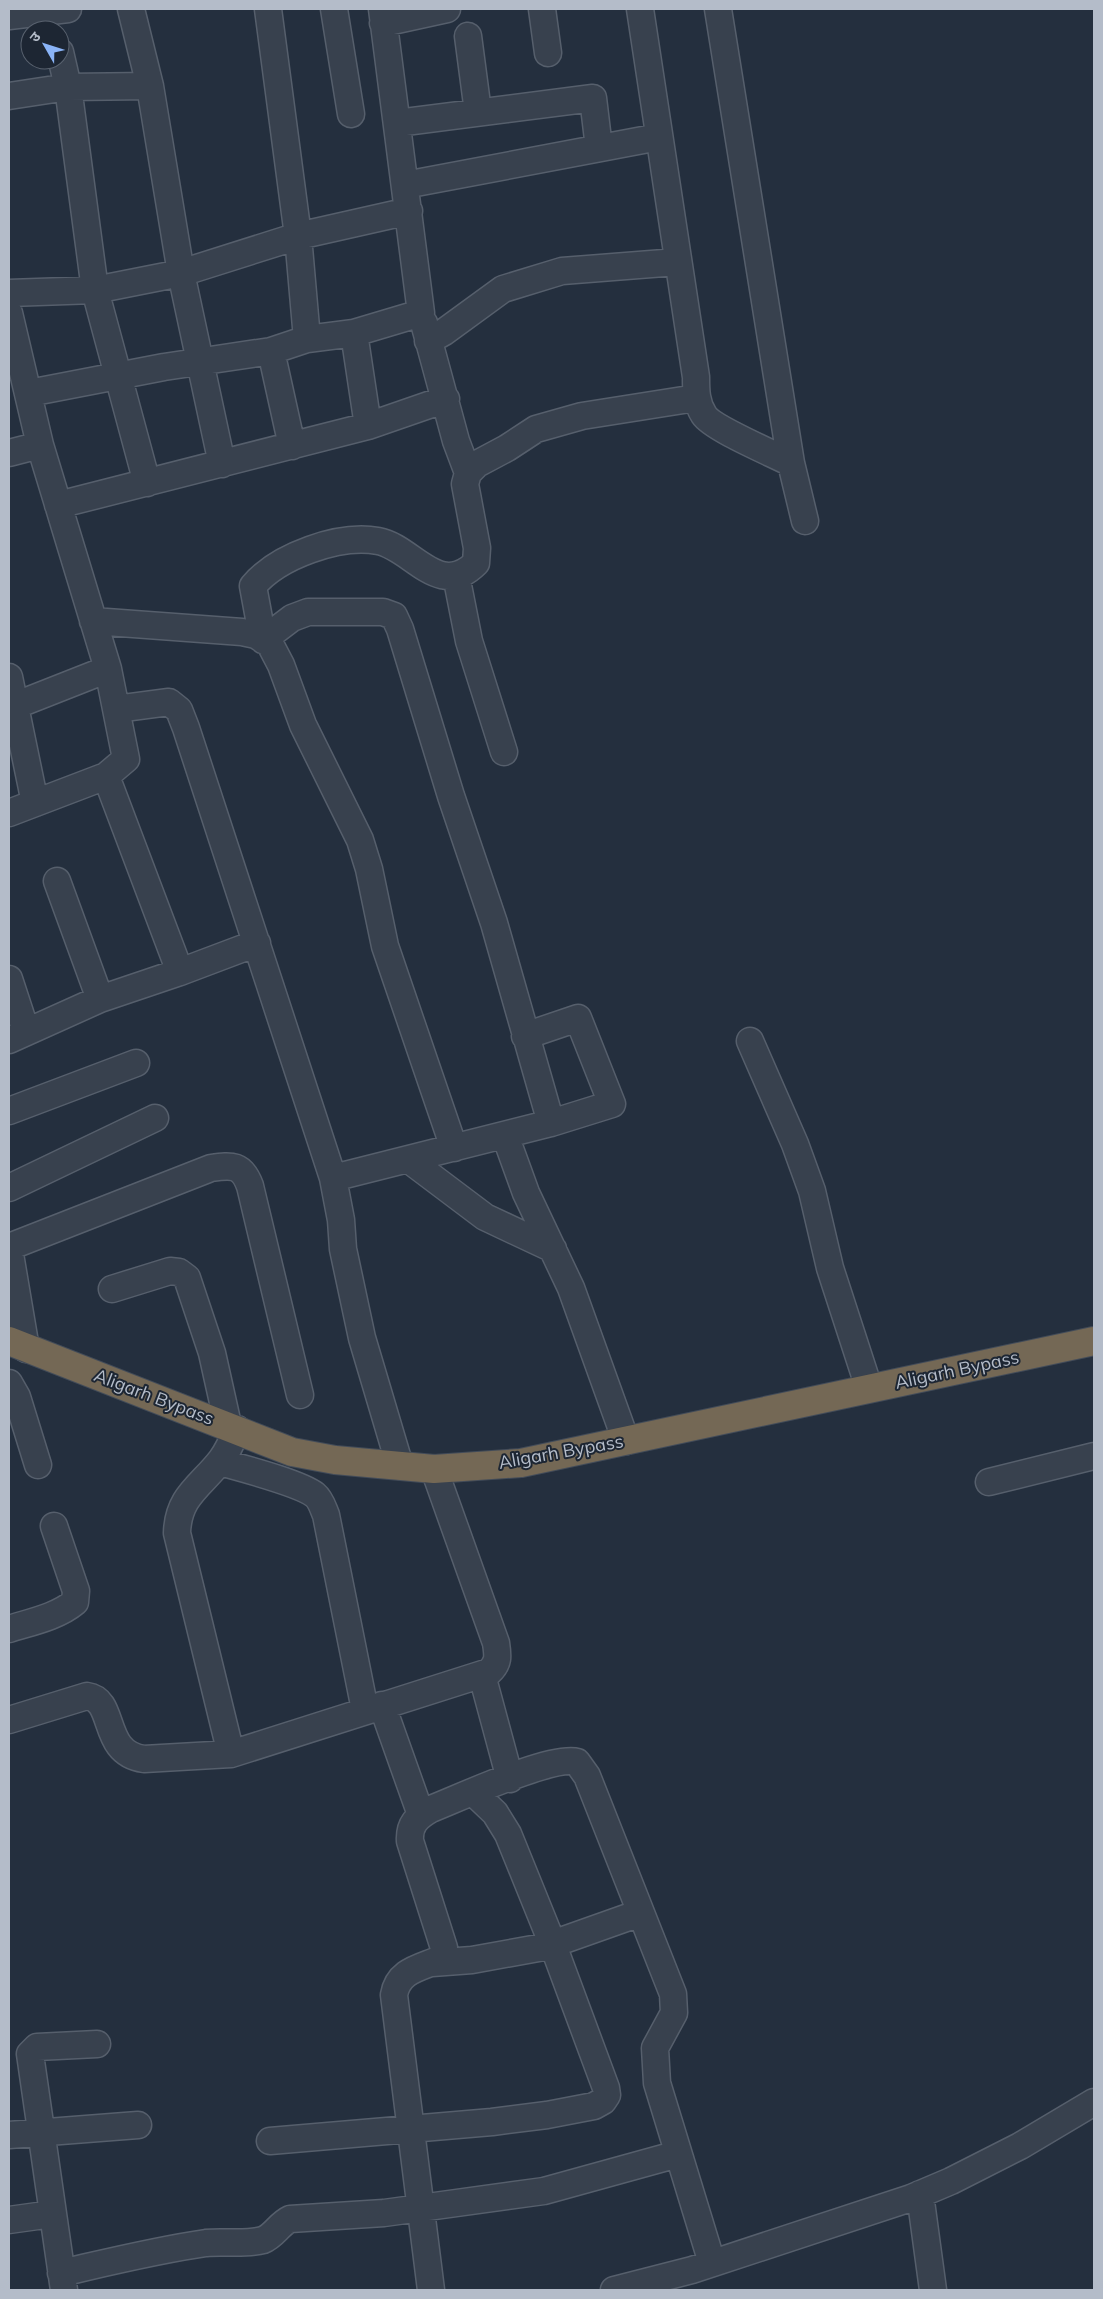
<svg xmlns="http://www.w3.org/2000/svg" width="1103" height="2299" viewBox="0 0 1103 2299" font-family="Mulish,'Noto Sans Devanagari',sans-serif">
  <rect width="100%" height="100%" fill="#242f3e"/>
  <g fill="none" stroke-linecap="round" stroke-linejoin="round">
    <defs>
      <path id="minor" d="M131,9L150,86L181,273L222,464
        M268,9L298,236L307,339
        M334,9L351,114
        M542,9L548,53
        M640,9L696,377C696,390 696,403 704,415C712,428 774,454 791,463
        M718,9L791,463L805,521
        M9,16L68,9
        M383,23L447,9
        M468,36L478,112
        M60,52L68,87L95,290L147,483
        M9,96L68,87L150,86
        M397,123L593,98L599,148
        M405,185L659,137
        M9,293L95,290L181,273L298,236L409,211
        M9,313L40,445L108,669L126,759L106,776L9,813
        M424,323L456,441L468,473
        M354,333L368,426
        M428,341L444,332L503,289L562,271L677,262
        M271,351L292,446
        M29,393L164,367L271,351L307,339L354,333L421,313L382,9
        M9,453L40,445
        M58,505L368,426L446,399
        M456,575L469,641L504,752
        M93,621L242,632L256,635L270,644L281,665L303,725L360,840L369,869L385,946L454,1148
        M9,677L35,803
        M9,708L108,669
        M116,709L169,702L179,710L186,728L333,1178L341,1220L343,1249L362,1338L400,1466
        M57,881L100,999
        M180,972L257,943
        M9,979L26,1031
        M9,1040L100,999L180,972L106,776
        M750,1041L795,1144L812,1191L830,1268L869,1388
        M9,1111L136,1063
        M551,1123L494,923L451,796L400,629L394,616L383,612H308L292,618L263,640L253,586C278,556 339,534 378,541C412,547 439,600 476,563L477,548L465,484L468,473L477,464L507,448L536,429L582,416L696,398
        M505,1135L526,1193L571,1288L626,1441
        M408,1159L485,1217L553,1249
        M333,1178L551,1123L612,1104L578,1018L525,1036
        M9,1188L155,1118
        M9,1247L211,1168C232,1165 242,1164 250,1186L300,1395
        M9,1248L26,1349
        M112,1289L170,1271L179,1272L187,1278L212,1353L228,1425
        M9,1383L17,1397L38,1465
        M220,1462C241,1468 300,1483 315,1495C321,1500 323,1508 326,1515L365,1710
        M989,1482L1094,1456
        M9,1629C31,1622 57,1617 75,1602L76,1591L54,1526
        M482,1675L510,1779
        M382,1705L421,1815
        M9,1720L87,1696C117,1700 100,1753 144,1759L231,1754L489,1672C499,1663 498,1656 496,1643L434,1469
        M231,1754L177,1533C178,1496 201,1486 221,1460C228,1451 233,1439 237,1429
        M432,1963L472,1960L544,1947L640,1913
        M9,2135L138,2125
        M270,2141L492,2122L547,2115L594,2106L603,2101L607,2095L606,2088L553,1945L508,1834L495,1813L474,1793
        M920,2194L933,2290
        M9,2220L52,2214
        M61,2273C109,2262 157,2250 206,2243C224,2241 246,2245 263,2240C274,2236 279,2224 290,2219L384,2213L544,2191L678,2154
        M64,2290L30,2054L37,2047L97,2044
        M431,2290L394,1995C398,1971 419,1968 438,1960L442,1958L444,1948L410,1841C409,1824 417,1817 431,1809C459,1798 552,1755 577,1762L587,1776L673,1994L674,2013L655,2048L657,2083L712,2263
        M614,2290L692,2270L911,2198L951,2181L1020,2146L1094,2102"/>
      <path id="highway" d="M9,1341L292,1452L335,1460L434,1469L521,1463L1094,1341"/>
    </defs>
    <!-- minor casing -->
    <use href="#minor" stroke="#565f6c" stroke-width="29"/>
    <!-- highway casing -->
    <use href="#highway" stroke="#434c59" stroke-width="30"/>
    <!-- minor -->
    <use href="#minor" stroke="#38414e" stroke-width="26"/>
    <!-- highway -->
    <use href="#highway" stroke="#746855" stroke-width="28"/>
  </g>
  <g text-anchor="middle" stroke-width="4" stroke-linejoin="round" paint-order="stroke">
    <!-- street labels -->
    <g font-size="18" fill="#b4bcc9" stroke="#1d2633">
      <text transform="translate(957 1370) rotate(-12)" y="6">Aligarh Bypass</text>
      <text transform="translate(154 1397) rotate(21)" y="6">Aligarh Bypass</text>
      <text transform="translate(561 1452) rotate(-10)" y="6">Aligarh Bypass</text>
    </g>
  </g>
  <!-- border -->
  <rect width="1103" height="2299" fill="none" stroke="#b4bcc9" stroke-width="20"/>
  <!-- north arrow -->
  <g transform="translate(45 45) rotate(309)"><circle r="24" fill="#1d2633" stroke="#59626f"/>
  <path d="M0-4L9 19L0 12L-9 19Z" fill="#8ab4f8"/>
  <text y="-8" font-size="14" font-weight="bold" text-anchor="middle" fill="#b4bcc9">उ</text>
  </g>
</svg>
